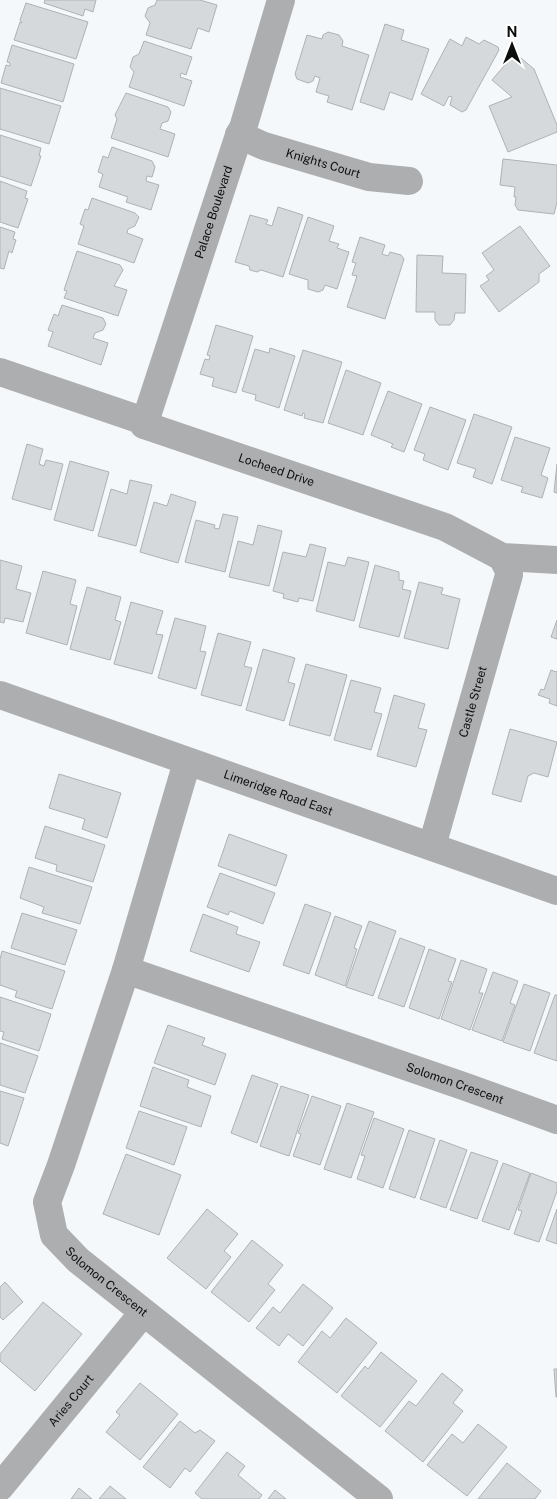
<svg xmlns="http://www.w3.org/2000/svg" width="557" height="1499" viewBox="0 0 557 1499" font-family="'Public Sans',sans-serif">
  <rect width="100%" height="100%" fill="#f5f8fa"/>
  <!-- building -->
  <path fill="#d6d9db" stroke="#afb1b4" d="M45,0H96L93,12L85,9L83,16L44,3Z
    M157,0H200L217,5L209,32L198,28L191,49L146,35L150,23L145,16L148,8L155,5Z
    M26,3L88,22L76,59L14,40L20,22L22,23L20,20Z
    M385,24L404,30L401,40L429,49L412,100L390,92L384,110L360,102Z
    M328,32L339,35L343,41L342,46L369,55L352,110L327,102L329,96L316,92L320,78L315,76L313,81L308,83L297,79L295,74L307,35L322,39L323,35Z
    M466,37L479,44L484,40L498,47L499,50L466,110L462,112L450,105L452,97L449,96L444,106L421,94L450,39L462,46Z
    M144,41L192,57L186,75L181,73L180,77L192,81L184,106L129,87L134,72L130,67L133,57L139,54Z
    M12,45L74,64L63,102L1,83L6,65L10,66V63L7,62Z
    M515,53L534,69L557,125V132L508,152L489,106L512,97L492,80Z
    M0,88L61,106L49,144L0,129Z
    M126,93L168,107L171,112L168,121L162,123L160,129L175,134L168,157L111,138L117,119L115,115Z
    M0,135L41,148L39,156H41L31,186L0,176Z
    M112,147L152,161L155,167L152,177L147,176L146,181L159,185L151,210L126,202L128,197L99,187L103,174L98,172L103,156L108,158Z
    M503,159L557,165V202L554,214L518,210L515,205L516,197H514L515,187L500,185Z
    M0,181L27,191L25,198L28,199L18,228L0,222Z
    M92,198L135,213L139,217L135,226L128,229L127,233L143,239L134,263L78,244L84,226L80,224L85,209L88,210Z
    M278,207L303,215L283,277L261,270L257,272L250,270L249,266L235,262L250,215L268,220L266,224L272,226Z
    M308,217L334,226L329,241L339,244L337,248L349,252L337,289L325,285L323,290L318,292L308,289V280L289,274Z
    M520,226L550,266L539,274V282L499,312L480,286L489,280L486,276L494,270L482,253Z
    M0,227L15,232L13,239L16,240L12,253L9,251L4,269L0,268Z
    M360,237L385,245L382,254L388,256L390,252L401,255L404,259L385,319L347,307L357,276L352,275L356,263L352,262Z
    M77,251L120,265L123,270L114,286L127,290L118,316L64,298L67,291L64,290Z
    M417,255L443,256L442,273L466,274L465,313H455L454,320L450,325H439L435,320V312H416Z
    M62,305L103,318L106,324L103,330L95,333L93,338L108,343L101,365L48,346L53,332L48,330L54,314L58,316Z
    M216,325L253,336L236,393L212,386L214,378L200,374L205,359L209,360L210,356L207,355Z
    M270,348L295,356L279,408L255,400L256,395L242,391L255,349L269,353Z
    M303,350L342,362L323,423L304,418L305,414L303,413L302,416L284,410Z
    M346,370L381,383L363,435L328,423Z
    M388,391L422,404L404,452L391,447L393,444L371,435Z
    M430,407L466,420L448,470L423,460L425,454L414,450Z
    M474,414L512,427L492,484L473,477L476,469L457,463Z
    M515,437L550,448L541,475L548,478L542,498L521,492L523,487L501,480Z
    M27,444L43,449L39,464L44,466L46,460L63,464L51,510L12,499Z
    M70,461L109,472L93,531L54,520Z
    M557,464V493L554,492Z
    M130,480L152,485L136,546L98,536L111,489L127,494Z
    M171,494L196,502L178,563L140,552L154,502L167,506Z
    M223,514L238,517L225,572L185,562L196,520L215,525L214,528L219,529Z
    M258,525L282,531L269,586L229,577L238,541L253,545Z
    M310,544L326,548L313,601L299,598L298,602L283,598L284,594L273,591L283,552L306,557Z
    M348,557L369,562L354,621L316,611L328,562L345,566Z
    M0,560L22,566L16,589L31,593L23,622L5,618L4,623L0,622Z
    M375,565L399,572V580L404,581L402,589L411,591L399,637L359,627Z
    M43,571L76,580L70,604L77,606L67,645L26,633Z
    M419,582L443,588L441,594L460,599L448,649L404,638Z
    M87,587L121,597L115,620L121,622L110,660L70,649Z
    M131,602L163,611L156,634L163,635L152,674L114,664Z
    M175,618L206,626L200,651L206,652L196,689L158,678Z
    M557,620V639L551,637Z
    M218,633L251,642L244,666L252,668L241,706L201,695Z
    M263,649L295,658L288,682L295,684L284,721L246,710Z
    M306,664L347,675L330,736L289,725Z
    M551,670L556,672L557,671V706L549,703L550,699L538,695L541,689L544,690Z
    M351,680L381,688L374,712L382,714L371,750L334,740Z
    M394,695L425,704L418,728L427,730L416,767L377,756Z
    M510,729L557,742L548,777L534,773L528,776L521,802L492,794Z
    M59,774L121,793L107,838L82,829L85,819L49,808Z
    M45,826L105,845L93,882L56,871L57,865L35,858Z
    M229,834L287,855L276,886L218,866Z
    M29,867L92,887L80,924L42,913L44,907L20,898Z
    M220,873L275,893L263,924L230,911L228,915L207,907Z
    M305,904L331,913L309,974L283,965Z
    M22,913L77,930L65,965L11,948Z
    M203,914L238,927L236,934L260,942L249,972L190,951Z
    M335,916L362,926L354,948L357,949L345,986L315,975Z
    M369,921L396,931L373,996L346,987Z
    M400,938L425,947L404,1007L378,998Z
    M429,949L456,959L448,981L452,982L439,1019L409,1008Z
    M2,951L65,971L52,1009L15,997L17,991L0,985V959Z
    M461,960L487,969L479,993H483L470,1030L441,1019Z
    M493,972L518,981L510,1003L515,1005L502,1041L472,1030Z
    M524,984L550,993L530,1051L503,1042Z
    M555,995H557V1061L534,1053Z
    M0,997L51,1014L39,1051L2,1039L4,1032L0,1031Z
    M168,1025L205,1038L202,1045L226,1054L215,1085L154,1063Z
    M0,1043L38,1056L25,1093L0,1085Z
    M153,1067L189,1080L187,1087L211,1096L201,1127L140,1106Z
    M252,1075L278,1084L257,1143L231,1133Z
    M281,1086L309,1095L289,1156L260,1146Z
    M0,1091L24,1098L8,1146L0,1143Z
    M312,1096L341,1106L320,1165L293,1156L301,1134L298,1133Z
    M347,1103L374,1112L351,1178L324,1169Z
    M139,1111L187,1127L174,1165L126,1148Z
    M374,1118L404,1129L383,1188L357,1179L365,1156L361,1155Z
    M409,1130L435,1139L415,1198L389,1189Z
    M440,1140L467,1150L446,1208L420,1199Z
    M471,1152L498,1161L477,1219L450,1210Z
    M126,1154L181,1175L159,1235L103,1214Z
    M503,1163L530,1173L509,1230L482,1221Z
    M531,1173L557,1183V1191L539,1242L514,1234L522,1211L518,1210Z
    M207,1209L238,1234L224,1251L231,1257L206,1289L167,1258Z
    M557,1209V1244L546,1240Z
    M252,1240L283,1265L268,1284L275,1290L249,1322L211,1292Z
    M5,1282L23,1302L3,1320L0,1317V1287Z
    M303,1284L333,1308L303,1346L288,1334L279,1346L256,1328L273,1307L280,1313Z
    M43,1302L82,1334L35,1391L0,1361V1354Z
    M346,1318L377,1343L337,1393L298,1362L322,1331L330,1338Z
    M381,1352L417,1381L380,1427L341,1396L365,1366L368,1369Z
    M554,1369H557V1397H556Z
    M442,1373L463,1390L453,1403L463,1411L423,1462L385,1431L409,1401L416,1406Z
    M140,1383L178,1414L140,1460L106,1432L120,1415L116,1412Z
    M180,1421L195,1433L200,1430L215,1441L190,1472L185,1468L170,1488L143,1467Z
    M478,1424L507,1447L467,1496L427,1465L452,1434L463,1443Z
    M227,1452L245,1466L238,1475L262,1495L259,1499H202L195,1493Z
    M507,1463L541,1491L535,1499H478Z
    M110,1486L126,1499H99Z
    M79,1488L92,1499H71Z
    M275,1490L286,1499H268Z"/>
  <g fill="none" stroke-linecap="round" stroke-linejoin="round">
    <!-- minor -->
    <g stroke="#adaeaf" stroke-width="28">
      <path id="s1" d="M239,135L264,146L369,177L409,181"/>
      <path id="s2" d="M0,372L144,421V425L445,527L502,557L557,560"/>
      <path id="s3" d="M144,425L239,135L243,128L281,0"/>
      <path id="s4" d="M0,695L557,891"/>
      <path id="s5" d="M187,762L126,970L61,1165L47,1202L54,1235L78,1260L379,1499"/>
      <path id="s6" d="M432,846L509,575V571L502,557"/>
      <path id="s7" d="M126,970L466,1087L557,1120"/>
      <path id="s8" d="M0,1487L143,1313"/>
    </g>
  </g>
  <g text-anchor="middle" stroke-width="4" stroke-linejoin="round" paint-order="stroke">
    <!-- street labels -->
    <g font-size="12" fill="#0c0d0d" stroke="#fff">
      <text dy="4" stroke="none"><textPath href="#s1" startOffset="89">Knights Court</textPath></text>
      <text dy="4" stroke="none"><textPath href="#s3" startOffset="224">Palace Boulevard</textPath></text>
      <text dy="4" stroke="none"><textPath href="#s2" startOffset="296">Locheed Drive</textPath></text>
      <text dy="4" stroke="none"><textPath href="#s6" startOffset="150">Castle Street</textPath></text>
      <text dy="4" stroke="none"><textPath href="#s4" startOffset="295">Limeridge Road East</textPath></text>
      <text dy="4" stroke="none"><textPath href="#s7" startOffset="348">Solomon Crescent</textPath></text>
      <text dy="4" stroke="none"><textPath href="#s5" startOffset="566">Solomon Crescent</textPath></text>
      <text dy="4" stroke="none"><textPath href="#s8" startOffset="112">Aries Court</textPath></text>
    </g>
  </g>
  <!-- north arrow -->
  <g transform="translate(512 45)" stroke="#ffffff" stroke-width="4" paint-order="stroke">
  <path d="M0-4L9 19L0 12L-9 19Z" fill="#0c0d0d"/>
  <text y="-8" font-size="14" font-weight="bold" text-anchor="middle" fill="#0c0d0d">N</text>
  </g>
</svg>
